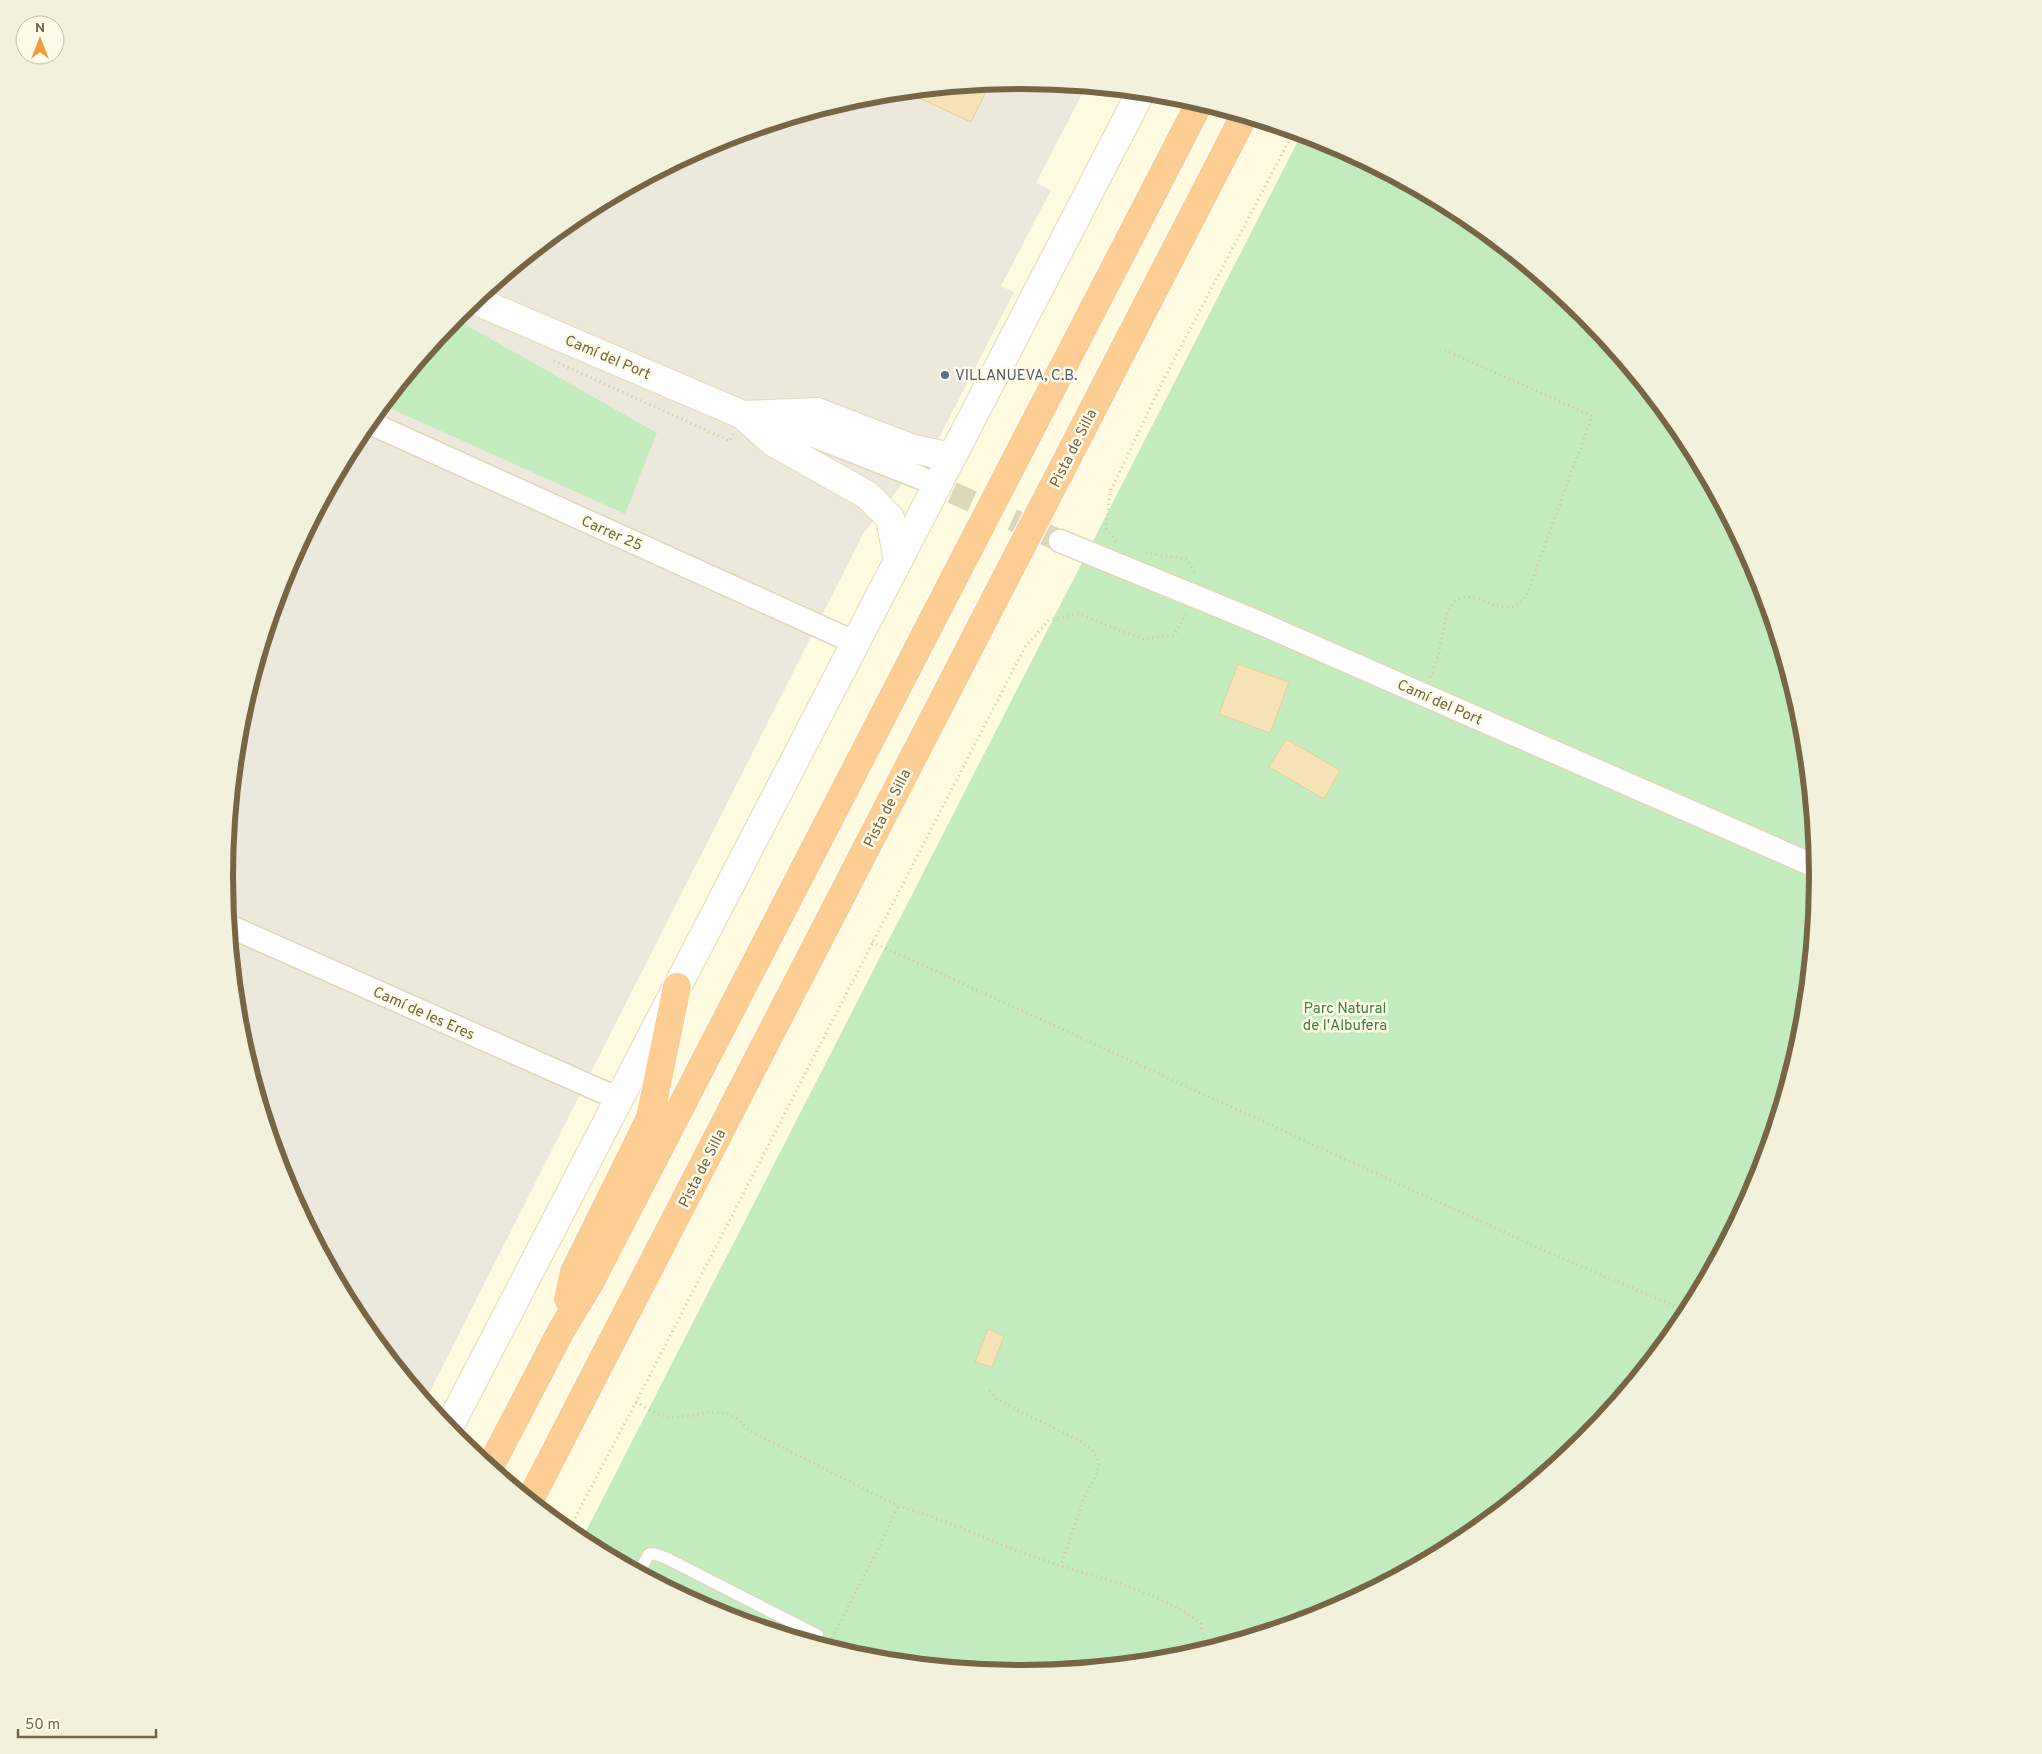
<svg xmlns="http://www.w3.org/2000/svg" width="2042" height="1754" viewBox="0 0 2042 1754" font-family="Overpass,sans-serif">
  <rect width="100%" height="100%" fill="#fefbe1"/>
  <!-- industrial -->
  <path fill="#ece8dc" d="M1021,80L1086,86L1036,183L1051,190L1001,286L1014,292L940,436L863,534L425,1401L358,1320L285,1182L239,1032L224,877L239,721L285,572L358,434L458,313L578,214L716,141L866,95Z"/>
  <!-- green -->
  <path fill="#c3ecbe" d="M1302,133L1326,141L1464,214L1585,314L1684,434L1757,572L1803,722L1818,877L1803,1033L1757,1182L1684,1320L1584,1441L1464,1540L1326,1613L1176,1659L1021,1674L865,1659L716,1613L581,1541Z
    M454,318L657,433L625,514L383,405Z"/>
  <!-- building -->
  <path fill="#f5e2b6" stroke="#e8ce96" d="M990,83L971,122L904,91L965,86Z
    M1238,664L1289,682L1270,733L1219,714Z
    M1286,739L1340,770L1324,799L1269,767Z
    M988,1329L1004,1336L992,1367L975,1362Z"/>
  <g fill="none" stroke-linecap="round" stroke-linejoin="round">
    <!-- street-tunnel -->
    <path stroke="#dcd6ba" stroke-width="22" stroke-dasharray="22 11" stroke-linecap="butt" d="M922,479L1060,541"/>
    <defs>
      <path id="lane" d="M639,1572L649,1554H655L666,1558L817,1635L814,1643"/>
      <path id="street" d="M760,420L791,427L921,478
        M368,422L856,643
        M1060,541L1253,620L1817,867
        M229,926L619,1099"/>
      <path id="secondary" d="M474,300L743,415L773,442L867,495L890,518L898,561
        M743,415L817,412L913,449L952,457
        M448,1429L1141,92"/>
      <path id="highway" d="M568,1299L574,1272L650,1118L677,987
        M490,1467L561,1331L591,1281L1200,102
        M530,1500L1244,116"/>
    </defs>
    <!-- lane casing -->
    <use href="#lane" stroke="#e0d7b9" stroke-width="14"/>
    <!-- street casing -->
    <use href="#street" stroke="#e0d7b9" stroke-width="25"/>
    <!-- secondary casing -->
    <use href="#secondary" stroke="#e5dab6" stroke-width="30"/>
    <!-- highway casing -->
    <use href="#highway" stroke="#fff" stroke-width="30"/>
    <!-- path -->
    <path stroke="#d9c69a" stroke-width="3" stroke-dasharray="1 4" stroke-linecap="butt" d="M554,361L730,441L733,434
      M1116,541L1106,529L1110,492L1165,377L1294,131
      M1146,553L1186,559L1197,575
      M1430,677C1433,671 1436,663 1438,656C1442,641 1444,603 1461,598C1480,592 1500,615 1517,605C1521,603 1524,598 1527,594L1592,416L1441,348
      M872,942L1532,1245L1688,1312
      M989,1391L995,1398L1019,1411L1080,1441L1094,1452L1099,1463L1097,1473L1083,1501L1061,1565
      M636,1402C647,1408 659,1417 672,1417C690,1418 711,1409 728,1414C736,1417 743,1425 750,1431L898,1506C945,1519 989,1541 1035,1557C1085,1576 1160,1589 1201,1624L1203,1637L1202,1651
      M568,1531L636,1402L1025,647L1049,620L1078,614L1143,639L1174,635L1186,614
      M736,1619L739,1610
      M832,1638L876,1553L898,1506"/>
    <!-- lane -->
    <use href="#lane" stroke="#fff" stroke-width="11"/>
    <!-- street -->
    <use href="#street" stroke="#fff" stroke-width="22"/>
    <!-- secondary -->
    <use href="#secondary" stroke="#fff" stroke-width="28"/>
    <!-- highway -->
    <use href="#highway" stroke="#fcce93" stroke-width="28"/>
  </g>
  <!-- markers -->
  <circle fill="#5c6f8a" stroke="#fffde8" stroke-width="2" cx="945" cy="375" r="5"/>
  <g text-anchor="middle" stroke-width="5" stroke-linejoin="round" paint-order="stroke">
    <!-- street labels -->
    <g font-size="15" fill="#766646" stroke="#fffde8">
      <text transform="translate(608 357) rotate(23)" y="5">Camí del Port</text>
      <text transform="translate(1073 448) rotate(-63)" y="5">Pista de Silla</text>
      <text transform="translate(612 533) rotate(24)" y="5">Carrer 25</text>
      <text transform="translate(1440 702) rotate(24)" y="5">Camí del Port</text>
      <text transform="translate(887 808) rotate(-63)" y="5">Pista de Silla</text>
      <text transform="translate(424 1013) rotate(24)" y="5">Camí de les Eres</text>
      <text transform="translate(702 1168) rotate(-63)" y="5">Pista de Silla</text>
    </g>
    <!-- service labels -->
    <g font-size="15" fill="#4e5e75" stroke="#fffde8" text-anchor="start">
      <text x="955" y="380">VILLANUEVA, C.B.</text>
    </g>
    <!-- park labels -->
    <g font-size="15" fill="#408340" stroke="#fffde8">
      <text x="1345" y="1013">Parc Natural<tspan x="1345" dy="17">de l'Albufera</tspan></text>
    </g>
  </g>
  <!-- crop -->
  <path d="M0 0H2042V1754H0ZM233 877a788 788 0 1 1 1576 0a788 788 0 1 1-1576 0Z" fill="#f4f1db" fill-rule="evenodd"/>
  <path fill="none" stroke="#766646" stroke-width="6" d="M233 877a788 788 0 1 1 1576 0a788 788 0 1 1-1576 0Z"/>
  <!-- north arrow -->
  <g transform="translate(40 40)"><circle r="24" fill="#fffde8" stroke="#c8c1a7"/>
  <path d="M0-4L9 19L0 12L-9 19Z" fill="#f09b3d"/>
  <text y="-8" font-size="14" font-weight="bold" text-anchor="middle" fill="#766646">N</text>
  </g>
  <!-- scale -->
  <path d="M18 1729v8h138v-8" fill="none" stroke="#766646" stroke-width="2.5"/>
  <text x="25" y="1729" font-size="15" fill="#766646" stroke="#fffde8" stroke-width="4" paint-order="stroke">50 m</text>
</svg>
